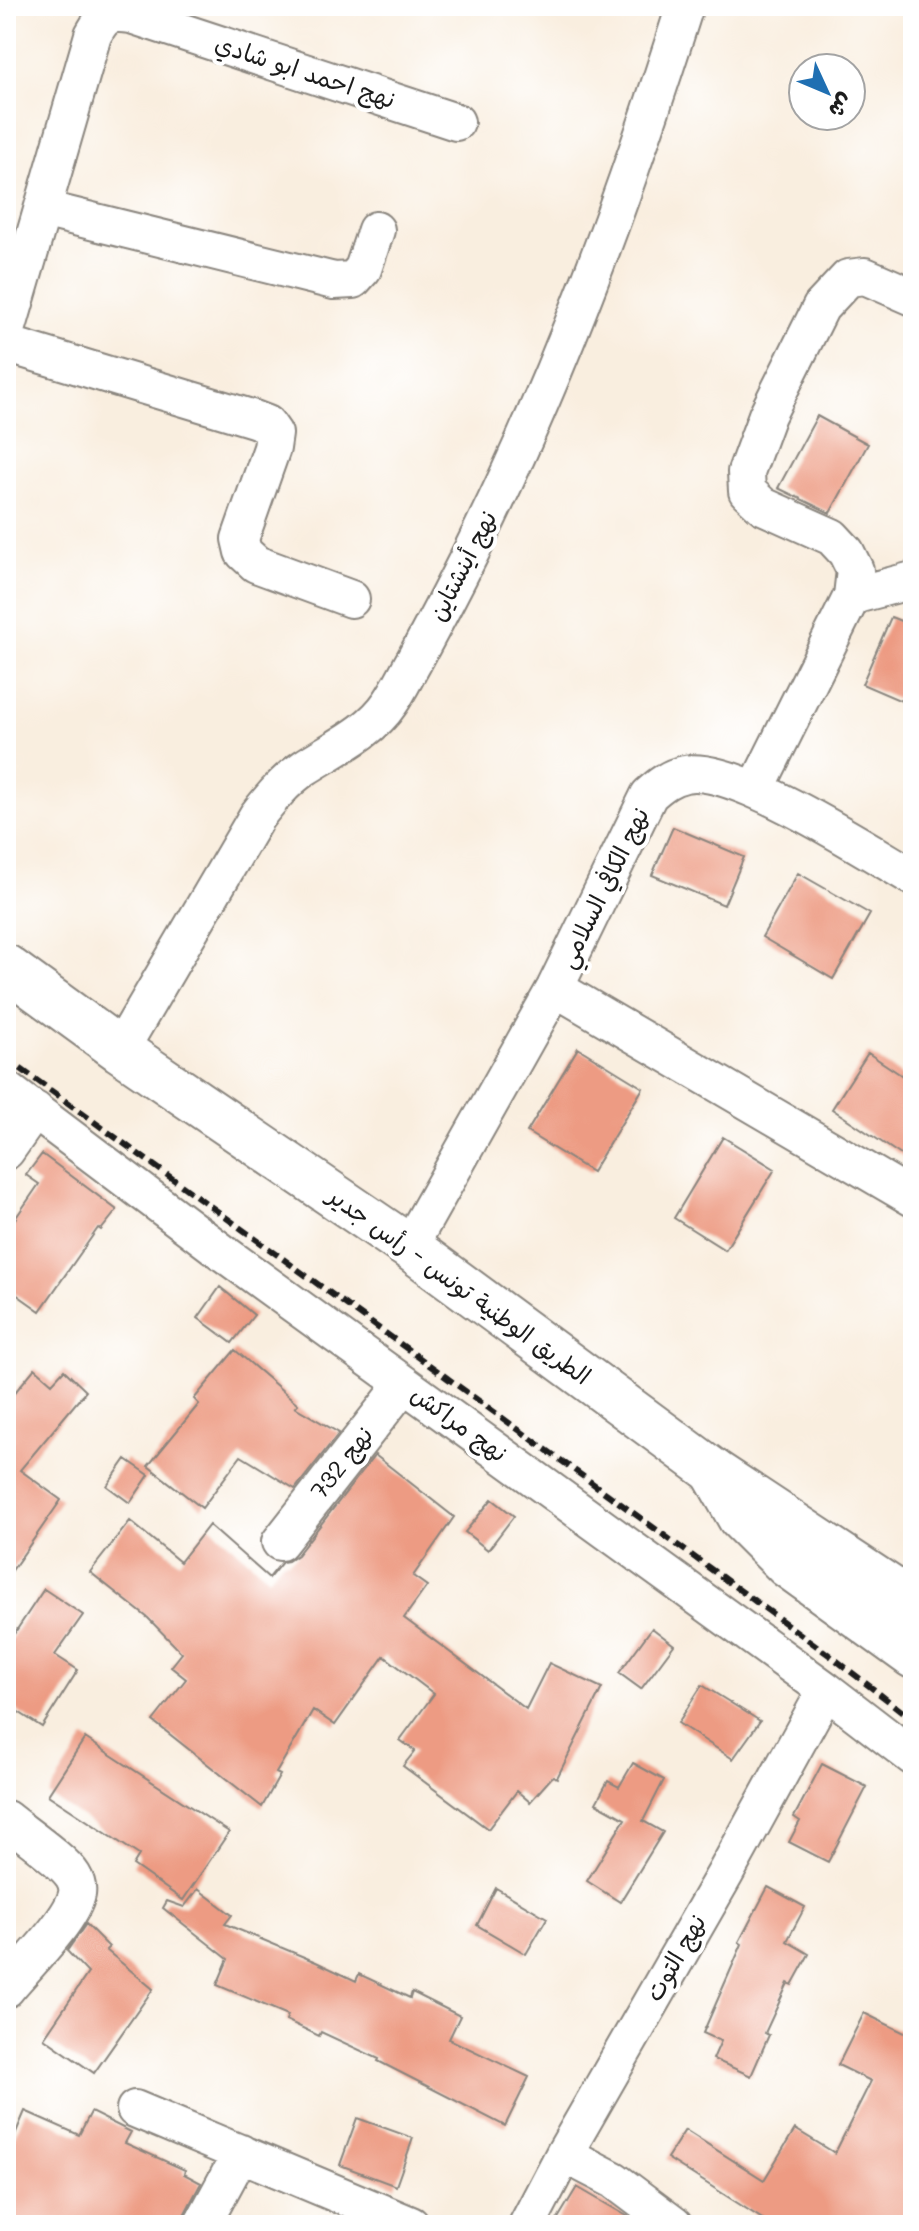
<svg xmlns="http://www.w3.org/2000/svg" width="919" height="2231" viewBox="0 0 919 2231" font-family="Mali,'Playpen Sans Arabic',sans-serif">
  <rect width="100%" height="100%" fill="#fff"/>
  <filter id="ink" filterUnits="userSpaceOnUse"><feTurbulence type="fractalNoise" baseFrequency=".0125" numOctaves="2"/><feDisplacementMap in="SourceGraphic" scale="16" xChannelSelector="R" yChannelSelector="G"/><feConvolveMatrix kernelMatrix="1 2 1 2 8 2 1 2 1" color-interpolation-filters="sRGB"/></filter>
  <filter id="wash" filterUnits="userSpaceOnUse"><feTurbulence type="fractalNoise" baseFrequency=".006" numOctaves="4" result="noise"/><feDisplacementMap in="SourceGraphic" scale="32" xChannelSelector="R" yChannelSelector="G"/><feGaussianBlur stdDeviation="1.8" result="paint"/><feColorMatrix in="noise" values="0 0 0 0 0 0 0 0 0 0 0 0 0 0 0 0 0 1.4 0 .05"/><feComposite in="paint" operator="in"/></filter>
  <g filter="url(#wash)">
    <rect width="100%" height="100%" fill="#f9eedf"/>
    <g id="blocks">
      <!-- building -->
      <path fill="#ed9b83" d="M817,416L868,444L830,513L778,488Z
        M891,617L913,626V706L862,684Z
        M673,827L744,857L724,905L652,875Z
        M798,873L870,914L833,979L762,937Z
        M578,1048L643,1088L592,1172L527,1132Z
        M868,1053L913,1083V1163L832,1109Z
        M723,1137L775,1169L725,1250L674,1218Z
        M42,1154L117,1210L101,1230L98,1228L40,1311L6,1287V1232L39,1184L26,1175Z
        M220,1287L254,1315L232,1343L198,1318Z
        M235,1350L298,1404L295,1407L339,1433L295,1489L241,1456L202,1508L148,1466L199,1404L194,1399Z
        M35,1368L52,1383L64,1370L86,1391L20,1470L61,1500L6,1579V1403Z
        M375,1455L454,1517L413,1576L427,1586L404,1618L526,1709L549,1663L602,1688L557,1778L553,1776L530,1802L517,1791L488,1829L403,1766L415,1751L400,1740L434,1694L384,1656L335,1725L313,1710L276,1773L280,1775L262,1807L153,1721L186,1679L171,1667L182,1653L148,1618L90,1572L130,1521L180,1562L209,1525L269,1578L282,1562L288,1561L297,1555Z
        M126,1459L149,1475L130,1503L107,1486Z
        M492,1499L514,1516L488,1550L465,1532Z
        M44,1589L83,1615L55,1655L78,1670L42,1727L6,1704V1646Z
        M652,1628L674,1645L641,1689L619,1673Z
        M702,1685L760,1721L733,1759L678,1723Z
        M85,1738L229,1832L183,1900L133,1865L139,1855L48,1795Z
        M633,1763L664,1780L643,1821L663,1832L620,1902L587,1881L625,1819L596,1803L608,1781L619,1787Z
        M822,1764L867,1787L828,1862L789,1842L800,1821L794,1817Z
        M768,1887L805,1907L787,1941L809,1954L792,1985L788,1983L765,2033L769,2035L751,2076L713,2059L721,2041L703,2033L742,1944L739,1942Z
        M496,1888L547,1918L526,1954L477,1925Z
        M198,1889L232,1915L225,1924L316,1962L356,1981L359,1974L410,1998L412,1992L460,2016L449,2039L529,2077L505,2126L378,2061L379,2059L321,2032L319,2036L286,2020L288,2015L217,1985L228,1959L163,1908L167,1901L184,1907Z
        M86,1924L109,1947L106,1950L153,1989L94,2073L44,2038L88,1973L67,1951Z
        M864,2013L913,2037V2225H772L667,2158L685,2130L764,2180L795,2129L835,2153L871,2081L838,2065Z
        M25,2111L79,2135L91,2112L131,2132L125,2143L185,2170L184,2174L201,2183L184,2215L181,2225H6V2156Z
        M357,2118L413,2138L396,2186L340,2165Z
        M577,2187L632,2219L639,2225H554Z"/>
    </g>
  </g>
  <g filter="url(#ink)">
    <use href="#blocks" fill-opacity="0" stroke="#8a857e" stroke-width="2"/>
    <g fill="none" stroke-linecap="round" stroke-linejoin="round">
      <defs>
        <path id="street" d="M43,209L334,281L353,280L363,269L376,230
          M6,334L93,35C104,15 109,12 131,15L456,122
          M6,344L254,419L267,424L274,434L272,448L240,539L243,552L256,564L351,599
          M852,596L913,580
          M756,789L852,596L855,570L846,552L832,537L763,506L747,491L746,472L767,415L821,307L848,278L865,276L913,297
          M555,988L913,1198
          M120,1050L257,816C271,798 285,781 304,768C334,748 369,734 390,703C399,690 406,675 414,661C434,624 454,586 473,548C560,374 626,192 685,6
          M6,1089L222,1252L826,1690L913,1757
          M6,1151L35,1110
          M409,1247L555,988L649,795C660,785 670,777 685,774C733,763 868,851 913,877
          M280,1542L404,1384
          M6,1819C23,1833 63,1860 73,1876C76,1881 78,1888 77,1894C72,1920 24,1967 6,1989
          M135,2109L411,2225
          M564,2154L614,2180L674,2225
          M202,2225L241,2153
          M527,2225L564,2154L725,1874L826,1690"/>
        <path id="primary" d="M6,967L120,1050L409,1247L713,1471L913,1603"/>
        <path id="highway" d="M713,1471L740,1518L787,1565L913,1656"/>
      </defs>
      <!-- street casing -->
      <use href="#street" stroke="#8a857e" stroke-width="40"/>
      <!-- primary casing -->
      <use href="#primary" stroke="#8a857e" stroke-width="48"/>
      <!-- highway casing -->
      <use href="#highway" stroke="#8a857e" stroke-width="48"/>
      <!-- street -->
      <use href="#street" stroke="#fff" stroke-width="36"/>
      <!-- primary -->
      <use href="#primary" stroke="#fff" stroke-width="44"/>
      <!-- highway -->
      <use href="#highway" stroke="#fff" stroke-width="44"/>
      <!-- rail -->
      <path stroke="#1c1c1c" stroke-width="6" stroke-dasharray="12 6" stroke-linecap="butt" d="M6,1058L832,1657L913,1720"/>
    </g>
  </g>
  <g text-anchor="middle" stroke-width="8" stroke-linejoin="round" paint-order="stroke">
    <!-- street labels -->
    <g font-size="24" fill="#1c1c1c" stroke="#fff">
      <text transform="translate(305 72) rotate(18)" y="8">نهج احمد ابو شادي</text>
      <text transform="translate(463 566) rotate(-63)" y="8">نهج أينشتاين</text>
      <text transform="translate(604 888) rotate(-64)" y="8">نهج الكافي السلامي</text>
      <text transform="translate(459 1286) rotate(36)" y="8">الطريق الوطنية تونس - رأس جدير</text>
      <text transform="translate(459 1424) rotate(36)" y="8">نهج مراكش</text>
      <text transform="translate(342 1463) rotate(-52)" y="8">نهج 732</text>
      <text transform="translate(676 1958) rotate(-60)" y="8">نهج التوت</text>
    </g>
  </g>
  <!-- margin -->
  <rect width="919" height="2231" fill="none" stroke="#fff" stroke-width="32"/>
  <!-- north arrow -->
  <g transform="translate(827 92) rotate(134)"><circle r="38" fill="#ffffff" stroke="#a4a4a4" stroke-width="2"/>
  <path d="M0-6L14 30L0 20L-14 30Z" fill="#1f6fb2"/>
  <text y="-12" font-size="22" font-weight="bold" text-anchor="middle" fill="#1c1c1c">ش</text>
  </g>
</svg>
